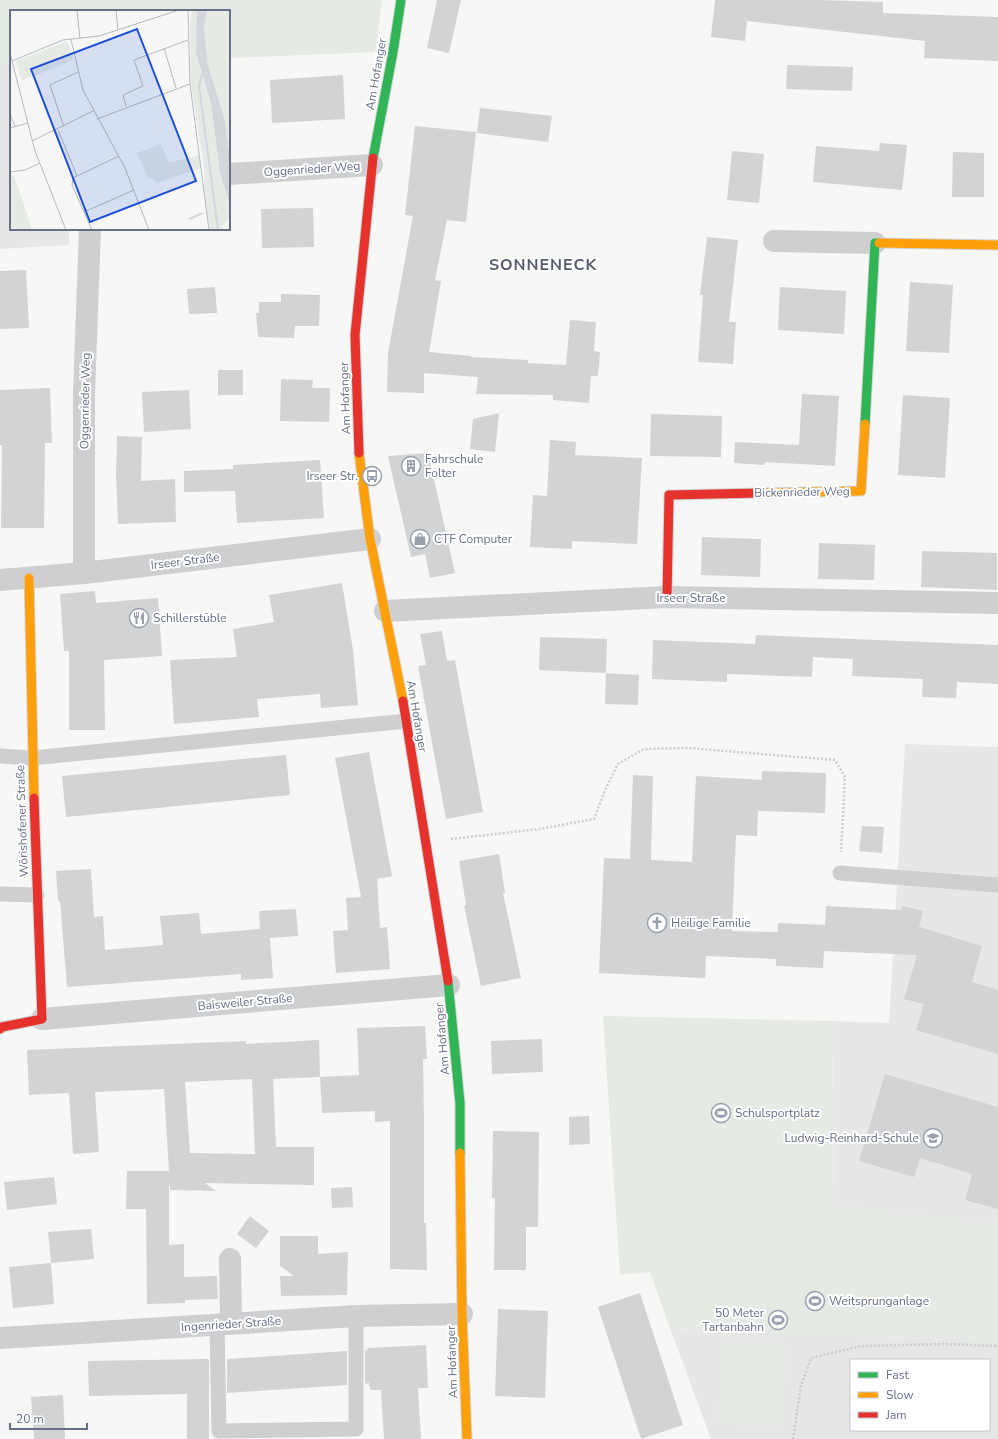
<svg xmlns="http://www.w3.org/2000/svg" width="998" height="1439" viewBox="0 0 998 1439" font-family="'Nunito Sans',sans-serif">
  <rect width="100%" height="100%" fill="#f7f7f6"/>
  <!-- built -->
  <path fill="#e7e7e8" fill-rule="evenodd" d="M0,64H11V229H69V245L0,249Z
    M905,744L998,747V1224L834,1205L832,1021L889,1023Z
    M670,1328L998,1342V1439H711ZM851,1360H989V1430H851Z"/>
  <!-- green -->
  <path fill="#e5eae4" d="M0,0H382L375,52L229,58V11H11V64H0Z
    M603,1016L832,1021L834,1205L998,1224V1342L670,1328L650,1272L620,1275Z
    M721,1340L786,1343L782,1427L719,1423Z"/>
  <!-- building -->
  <path fill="#d2d3d4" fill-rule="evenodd" d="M437,0H461L449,53L427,48Z
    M715,0H818L883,2V13L998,17V61L924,58L925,41L747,21L745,41L711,37Z
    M787,65L853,67L852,91L786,89Z
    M343,75L345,119L272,123L270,80Z
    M480,108L552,116L548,142L477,133Z
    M415,126L476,132L466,222L447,220L435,280L441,281L429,352L471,356V357L528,360V363L566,365L570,320L596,322L594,351L600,352L598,376H591L589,403L553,400V395L476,394L478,377L424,373V393L387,392L388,353L413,216L405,215Z
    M880,143L907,145L902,190L813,182L816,146L879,151Z
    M732,151L764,154L759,203L727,200Z
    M953,152L984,153V197H952Z
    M313,208L314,247L262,248L261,209Z
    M707,237L738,240L729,322H736L733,364L698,362L703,295H700Z
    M26,270L29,328L0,329V271Z
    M910,282L953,285L949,353L906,351Z
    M215,287L217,313L189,314L187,289Z
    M780,287L846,291L844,334L778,330Z
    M281,294L320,295L319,326H295L294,338L258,337L256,313H259V302H281Z
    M218,370H243V395H218Z
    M281,379L313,380L312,388H330L329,422L280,421Z
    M50,388L52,443H45L44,528H1L2,445H0V390Z
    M189,390L191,429L144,432L142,392Z
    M802,394L839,396L835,466L765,462L764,465L734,463L735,442L799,445Z
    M903,395L950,398L945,478L898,475Z
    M499,413L495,452L470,449L473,419Z
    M651,414L722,416L721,457L650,456Z
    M117,436L142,437L141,481L175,479L176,522L118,524L116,475Z
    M550,440L576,442L575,455L642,458L637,544L572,541V549L530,547L533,495L547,496Z
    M428,453L455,573L430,578L425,554L411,557L388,456Z
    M320,460L324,518L237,523L235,491L184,492V471L233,469V465Z
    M702,537L761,539L760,577L701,575Z
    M819,543L875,545L874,580L818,579Z
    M922,551L997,553V590L921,587Z
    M342,583L353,650L358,705L321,708L320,694L257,699L259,717L174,724L170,660L237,657L233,629L274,622L269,595Z
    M95,591L96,603L158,598L162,656L104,660L105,730H69V651H64L60,594Z
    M442,631L447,661L455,660L483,812L446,819L418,666L426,665L420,634Z
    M756,635L998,645V684L957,682L956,698L922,697L923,679L852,676L853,659L813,657L812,677L727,674V682L652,679L653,640L755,644Z
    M540,637L607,639L606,673L639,675L638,705L605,704L606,673L539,670Z
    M369,752L392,876L377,879L380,928L387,927L390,969L336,973L333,931L348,930L346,898L361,897L335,758Z
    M286,755L290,795L66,817L62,776Z
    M762,771L826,773L825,813L758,811L757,836L736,835L732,931L778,932V923L825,925L826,906L901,910L903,906L923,911L919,927L982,946L972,982L998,990V1054L916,1030L924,1004L904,999L917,955L824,951L823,968L776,966V959L706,956L705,978L599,973L604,858L630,859L633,775L653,776L651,860L692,862L696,776L762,780Z
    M862,826L884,827L882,853L859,851Z
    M499,854L505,893H503L521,978L481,986L464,906L466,905L459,861Z
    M91,869L94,917L103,916L105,950L163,945L160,916L199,913L201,934L260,929L259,911L296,909L298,936L270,938L273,978L241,980V974L67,987L60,901H58L56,871Z
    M425,1026L427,1059H423L424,1121V1223H426L427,1270L390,1269V1121L375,1122V1111L322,1113L320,1077L359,1075L357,1028Z
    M542,1039L543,1072L492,1074L491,1041Z
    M319,1040L320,1077L273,1079L276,1147H314V1185L205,1183L216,1191L170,1190L169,1181V1245L184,1244V1277L217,1276L218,1299L185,1300V1303L147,1304L146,1209H126L127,1171H169L164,1089L95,1092L99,1152L73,1154L69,1093L29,1095L27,1050L246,1041V1044ZM252,1079L255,1154L190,1153L185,1082Z
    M885,1074L998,1107V1209L965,1200L972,1174L920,1158L914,1177L859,1161Z
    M589,1116L590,1144L569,1145V1117Z
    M493,1131L539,1132L538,1227H526V1270H494L495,1198H492Z
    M54,1177L57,1204L7,1210L4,1182Z
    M352,1187L353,1207L332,1208L331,1188Z
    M250,1216L269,1231L256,1248L237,1234Z
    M91,1229L94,1259L51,1263L48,1232Z
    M280,1236H318V1254L348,1252L347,1295L281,1296L280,1276H294L280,1266Z
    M51,1263L54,1304L13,1308L9,1267Z
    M640,1293L683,1425L641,1439L598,1307Z
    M498,1309L548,1311L545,1398L495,1396Z
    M426,1345L428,1388H418L421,1439H384L381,1390H370L369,1383L365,1384V1350H368L367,1348Z
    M347,1351V1385L227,1393V1359Z
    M208,1359L209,1361V1439H187V1394L89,1396L88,1361Z
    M63,1395L65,1439H34L31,1397Z"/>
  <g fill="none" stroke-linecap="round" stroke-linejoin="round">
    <defs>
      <path id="fast" d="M373,158L393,52L401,0
        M865,424L875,243H879
        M448,981L460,1103V1153"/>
      <path id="slow" d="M879,243L998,245
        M359,453L370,539L403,701
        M761,493L861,491L865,424
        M29,578L34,798
        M460,1153L462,1314L467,1439"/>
      <path id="jam" d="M359,453L355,335L373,158
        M667,597L669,495L761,493
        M403,701L448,981
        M0,1029L2,1027L42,1019L34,798"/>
    </defs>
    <!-- fast casing -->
    <use href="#fast" stroke="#d2d3d5" stroke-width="11"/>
    <!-- slow casing -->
    <use href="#slow" stroke="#d2d3d5" stroke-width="11"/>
    <!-- jam casing -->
    <use href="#jam" stroke="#d2d3d5" stroke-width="11"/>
    <!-- path -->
    <path stroke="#cccccd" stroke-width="2.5" stroke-dasharray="2 2" stroke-linecap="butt" d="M451,839L540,829L594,819L605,790L618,764L644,749L689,748L835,760L845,777L841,852
      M793,1439L801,1386L811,1358L861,1346L947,1344L998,1346"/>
    <!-- lane -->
    <path stroke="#cecfd1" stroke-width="15" d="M0,756L32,758L407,721
      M840,873L998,885
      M0,894L37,895
      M217,1324L219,1431L356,1429V1316"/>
    <!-- street -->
    <path stroke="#cecfd1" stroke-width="22" d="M229,174L372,165
      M774,241L875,243
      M84,573V392L90,229
      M0,580L84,573L370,539
      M385,611L667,597L998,603
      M42,1019L449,985
      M230,1259L231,1324
      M0,1338L356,1316L462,1314"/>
    <!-- fast -->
    <use href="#fast" stroke="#30b455" stroke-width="9"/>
    <!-- slow -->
    <use href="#slow" stroke="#ff9f0a" stroke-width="9"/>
    <!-- jam -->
    <use href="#jam" stroke="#e5322d" stroke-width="9"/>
  </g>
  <!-- icons -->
  <defs>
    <symbol id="building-ring" viewBox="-11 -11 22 22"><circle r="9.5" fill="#fff" stroke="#999fad" stroke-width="1.5"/><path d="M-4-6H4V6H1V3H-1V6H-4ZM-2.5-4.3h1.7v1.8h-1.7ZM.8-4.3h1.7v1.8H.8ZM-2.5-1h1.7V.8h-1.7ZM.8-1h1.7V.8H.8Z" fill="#999fad"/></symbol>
    <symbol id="bus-ring" viewBox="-11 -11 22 22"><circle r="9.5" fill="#fff" stroke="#999fad" stroke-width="1.5"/><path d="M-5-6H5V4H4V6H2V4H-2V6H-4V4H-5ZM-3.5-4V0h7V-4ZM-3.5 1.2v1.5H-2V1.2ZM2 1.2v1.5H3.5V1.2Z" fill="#999fad"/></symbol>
    <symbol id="shop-ring" viewBox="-11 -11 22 22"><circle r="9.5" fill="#fff" stroke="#999fad" stroke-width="1.5"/><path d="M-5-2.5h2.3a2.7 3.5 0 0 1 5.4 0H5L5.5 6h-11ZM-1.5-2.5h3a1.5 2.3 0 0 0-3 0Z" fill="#999fad"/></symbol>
    <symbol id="restaurant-ring" viewBox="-11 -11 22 22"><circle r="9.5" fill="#fff" stroke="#999fad" stroke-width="1.5"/><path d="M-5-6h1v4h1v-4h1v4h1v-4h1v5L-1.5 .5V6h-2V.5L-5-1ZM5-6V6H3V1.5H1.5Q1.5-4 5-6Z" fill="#999fad"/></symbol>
    <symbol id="church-ring" viewBox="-11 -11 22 22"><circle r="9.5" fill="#fff" stroke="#999fad" stroke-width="1.5"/><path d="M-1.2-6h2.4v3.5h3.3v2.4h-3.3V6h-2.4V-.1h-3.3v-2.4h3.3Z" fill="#999fad"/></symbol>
    <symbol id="stadium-ring" viewBox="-11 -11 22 22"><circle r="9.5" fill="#fff" stroke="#999fad" stroke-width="1.5"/><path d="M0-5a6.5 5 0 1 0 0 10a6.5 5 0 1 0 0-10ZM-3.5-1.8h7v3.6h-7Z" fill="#999fad"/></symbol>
    <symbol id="school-ring" viewBox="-11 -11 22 22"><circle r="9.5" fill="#fff" stroke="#999fad" stroke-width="1.5"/><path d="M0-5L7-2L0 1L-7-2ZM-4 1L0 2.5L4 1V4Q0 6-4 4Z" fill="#999fad"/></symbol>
  </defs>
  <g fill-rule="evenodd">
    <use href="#building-ring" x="400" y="455" width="22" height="22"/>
    <use href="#bus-ring" x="361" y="465" width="22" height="22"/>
    <use href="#shop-ring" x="409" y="528" width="22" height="22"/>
    <use href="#restaurant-ring" x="128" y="607" width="22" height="22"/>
    <use href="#church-ring" x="646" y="912" width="22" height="22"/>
    <use href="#stadium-ring" x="710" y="1102" width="22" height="22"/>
    <use href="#school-ring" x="922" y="1127" width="22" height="22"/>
    <use href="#stadium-ring" x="804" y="1290" width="22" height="22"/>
    <use href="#stadium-ring" x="767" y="1309" width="22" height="22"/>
  </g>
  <g text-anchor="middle" stroke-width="4" stroke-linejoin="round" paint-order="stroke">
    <!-- street labels -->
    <g font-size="12" fill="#667086" stroke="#fff">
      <text transform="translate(376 74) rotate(-80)" y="4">Am Hofanger</text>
      <text transform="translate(312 169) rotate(-4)" y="4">Oggenrieder Weg</text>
      <text transform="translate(345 398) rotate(-92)" y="4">Am Hofanger</text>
      <text transform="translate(85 401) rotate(-89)" y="4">Oggenrieder Weg</text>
      <text transform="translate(802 492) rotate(-1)" y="4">Bickenrieder Weg</text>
      <text transform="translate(185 561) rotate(-7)" y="4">Irseer Straße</text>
      <text x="691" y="602">Irseer Straße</text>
      <text transform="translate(417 716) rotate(80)" y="4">Am Hofanger</text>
      <text transform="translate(22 821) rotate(-92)" y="4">Wörishofener Straße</text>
      <text transform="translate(245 1002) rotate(-5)" y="4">Baisweiler Straße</text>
      <text transform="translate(442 1039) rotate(-95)" y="4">Am Hofanger</text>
      <text transform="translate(231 1324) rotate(-4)" y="4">Ingenrieder Straße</text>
      <text transform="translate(452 1362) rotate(-92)" y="4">Am Hofanger</text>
    </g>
    <!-- poi labels -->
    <g font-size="12" fill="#667086" stroke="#fff" text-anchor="start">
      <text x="425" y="463">Fahrschule<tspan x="425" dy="14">Folter</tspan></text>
      <text x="358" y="480" text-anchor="end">Irseer Str.</text>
      <text x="434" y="543">CTF Computer</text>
      <text x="153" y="622">Schillerstüble</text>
      <text x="671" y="927">Heilige Familie</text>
      <text x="735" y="1117">Schulsportplatz</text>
      <text x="919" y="1142" text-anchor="end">Ludwig-Reinhard-Schule</text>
      <text x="829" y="1305">Weitsprunganlage</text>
      <text x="764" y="1317" text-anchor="end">50 Meter<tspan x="764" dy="14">Tartanbahn</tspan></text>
    </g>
    <!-- district labels -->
    <g font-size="16" font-weight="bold" letter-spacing="1" fill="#545c6b" stroke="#fff">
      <text x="543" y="270">SONNENECK</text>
    </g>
  </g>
  <!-- overview -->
  <g transform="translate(10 10)">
    <rect width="220" height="220" fill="#f7f7f6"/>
    <path d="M182,0H187L189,56L201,94L210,163L220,195V208L211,217L214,220H200L195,193L194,158L181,74L180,10ZM197,0H220V147L215,111L198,55L194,18ZM55,32H58L63,50L12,71L6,51ZM151,134L159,153L189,145L191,158L147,173L142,168L139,169L127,143ZM0,163L5,168L22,220L0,218Z" fill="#e5eae4"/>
    <path d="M187,0H197L194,18L198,55L215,111L220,147V195L210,163L201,94L186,43Z" fill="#d3d7dc"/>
    <path fill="none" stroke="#d3d7dc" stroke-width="2" d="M193,61L189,76L208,220M179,209L193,203"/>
    <path fill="none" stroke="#b4b9c2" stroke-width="1" d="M67,0L70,29M106,0L108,20M178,0L180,74L199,220M61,30L73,80L115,158L139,220M154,38L166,78M0,43L25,141L56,220M2,51L53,30L89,26L169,0M116,96L113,85L133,76L124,50L178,30M0,104L5,116M87,109L180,74M54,117L40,75L68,62M0,118L18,113M48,120L67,166L63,168L62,175L82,220M22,131L83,101M0,162L15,160L30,153M67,166L109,146M74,202L124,180"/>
    <path fill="#1d4ed8" fill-opacity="0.15" stroke="#1d4ed8" stroke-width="2" d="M127,19L186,171L80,212L21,59Z"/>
    <rect width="220" height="220" fill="none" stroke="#667086" stroke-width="2"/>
  </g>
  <!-- legend -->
  <rect x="850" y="1359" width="140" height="72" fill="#ffffff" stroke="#c2c6cf"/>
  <rect x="858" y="1372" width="20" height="6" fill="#30b455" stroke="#c2c6cf"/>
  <text x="886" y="1379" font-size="12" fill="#667086">Fast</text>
  <rect x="858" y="1392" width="20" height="6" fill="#ff9f0a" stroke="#c2c6cf"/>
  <text x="886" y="1399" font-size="12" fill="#667086">Slow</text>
  <rect x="858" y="1412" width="20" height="6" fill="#e5322d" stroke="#c2c6cf"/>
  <text x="886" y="1419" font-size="12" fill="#667086">Jam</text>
  <!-- scale -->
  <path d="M10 1423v6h77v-6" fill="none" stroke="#667086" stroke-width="2"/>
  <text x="16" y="1423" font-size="12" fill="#667086" stroke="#ffffff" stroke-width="3" paint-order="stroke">20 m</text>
</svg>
